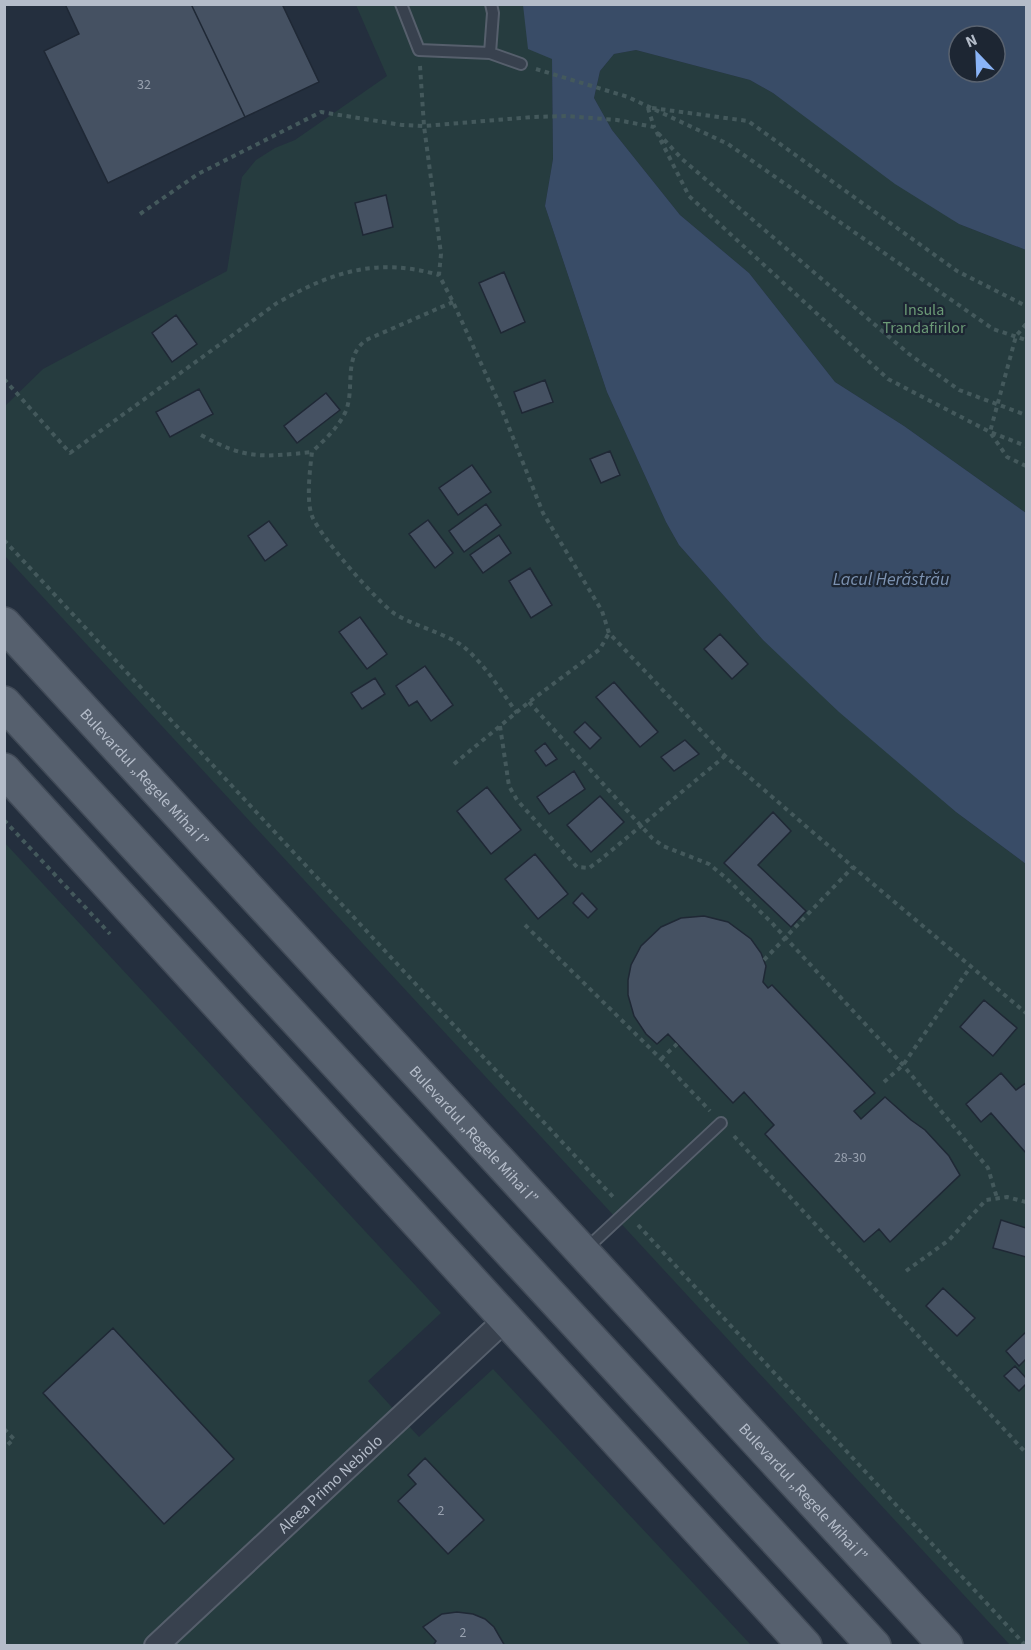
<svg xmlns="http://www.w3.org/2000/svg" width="1031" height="1650" viewBox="0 0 1031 1650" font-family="'Source Sans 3',sans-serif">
  <rect width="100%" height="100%" fill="#242f3e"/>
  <!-- green -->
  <path fill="#263c3f" d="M356,5H523L552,59L553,159L545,206L607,392L666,522L679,545L763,640L956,812L1026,864V1645H1010L5,556V406L43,369L227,271L242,177L256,160L275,148L295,140L387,76Z
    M636,50L750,80L773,93L959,224L1026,250V513L904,426L835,382L749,273L680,215L612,130L594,98L600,71L614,54Z
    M5,843L441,1313L368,1381L419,1437L493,1369L751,1645H5Z"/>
  <!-- water -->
  <path fill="#394c67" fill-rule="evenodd" d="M523,5H1026V250L959,224L895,184L773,93L750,80L636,50L614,54L600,71L594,98L612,130L680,215L749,273L835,382L904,426L1026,513V864L956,812L839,712L763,640L679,545L666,522L607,392L545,206L553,159L552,59L528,49ZM959,36H995V72H959Z"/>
  <!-- building -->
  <path fill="#455162" stroke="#1f2835" stroke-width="1.5" d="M65,4H191L245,117L108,183L44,51L79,34Z
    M191,4H282L319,82L245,117Z
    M386,195L393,227L363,235L355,203Z
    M504,272L525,322L501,333L479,283Z
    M176,315L197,344L172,362L152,333Z
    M545,380L553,402L522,413L514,392Z
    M199,389L213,414L170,437L156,412Z
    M326,393L340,410L297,443L284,426Z
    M610,451L620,475L601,483L590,459Z
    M472,465L491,492L458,515L439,488Z
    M486,504L501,525L464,552L449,531Z
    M428,520L453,553L435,568L409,534Z
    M269,521L287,545L265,561L248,536Z
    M499,535L511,553L483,573L470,555Z
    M530,568L552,605L531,618L509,581Z
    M360,617L387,654L367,669L339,632Z
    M720,634L748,664L732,679L704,649Z
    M425,666L453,705L431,721L417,701L409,706L396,686Z
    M375,678L385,694L362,709L351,693Z
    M614,682L658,732L640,747L596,697Z
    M585,722L601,738L590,749L574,732Z
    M685,740L699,754L674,771L661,757Z
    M545,743L557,759L546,766L535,751Z
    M574,771L585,789L549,814L537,797Z
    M487,787L521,830L491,854L457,811Z
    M600,796L624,822L591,852L567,825Z
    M773,812L791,831L758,865L806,911L791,927L724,863Z
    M535,854L568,894L538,919L505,879Z
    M582,893L597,909L588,918L573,903Z
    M704,916L728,922L751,939L761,953L766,966L763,982L768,988L772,985L875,1093L854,1111L861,1119L885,1097L911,1120L925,1130L949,1156L960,1175L890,1242L879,1229L864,1242L765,1134L774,1125L744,1092L733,1103L668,1034L657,1044L646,1034L634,1016L628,995V980L631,965L641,946L661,927L681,918Z
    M984,1000L1017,1028L993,1056L960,1027Z
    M1001,1073L1016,1090L1026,1083V1153L991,1113L981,1122L966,1104Z
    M1001,1220L1026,1228V1257L993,1248Z
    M943,1288L975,1318L957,1336L926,1306Z
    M113,1328L234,1459L164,1524L43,1393Z
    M1026,1332V1359L1019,1366L1006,1351Z
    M1015,1366L1026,1378V1384L1019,1391L1004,1376Z
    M425,1458L484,1520L448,1554L398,1501L416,1484L408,1475Z
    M457,1612L473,1614L485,1619L494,1627L505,1646H433L436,1641L423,1627L442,1614Z"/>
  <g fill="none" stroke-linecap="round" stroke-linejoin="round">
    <defs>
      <path id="service" d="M401,4L419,50L490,53L521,64
        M490,53L493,13L491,4
        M586,1249L721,1123"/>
      <g id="minor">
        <path id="s1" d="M156,1646L505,1320"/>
      </g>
      <g id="primary">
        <path id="s2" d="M4,624L946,1646"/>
        <path d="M4,703L874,1646"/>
        <path d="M4,770L805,1646"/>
      </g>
    </defs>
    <!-- service casing -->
    <use href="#service" stroke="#565f6c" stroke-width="14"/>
    <!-- minor casing -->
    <use href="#minor" stroke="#565f6c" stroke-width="26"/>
    <!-- primary casing -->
    <use href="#primary" stroke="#414a57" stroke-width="36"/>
    <!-- path -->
    <path stroke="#44595c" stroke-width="4" stroke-dasharray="4.5 4.5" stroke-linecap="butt" d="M420,66L424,126L441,254L439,275L453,302L500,405L543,513L602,611L609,633L725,756L853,867L1026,1013
      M536,69L628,97L728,144L993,329L1026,340
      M648,108L654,127
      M652,108L748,121L957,271L1026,306
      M658,133L682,159L909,354L959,390L1026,415
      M140,214L198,174L321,112L402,125L424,126L533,117L566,116L617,120L654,127L689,196L888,379L990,432L1026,446
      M453,302L366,340C342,358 356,389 345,413C337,429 324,440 312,452C310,469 306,500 312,516C319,535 377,602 395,614C414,626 451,635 465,648C486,666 501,691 517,713
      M1026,324L1016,336L990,432L1007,457L1026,466
      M4,379L70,453L277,303C332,272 376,257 439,275
      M201,435C246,460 263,457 312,452
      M4,540L615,1199
      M529,702L652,838L663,846L709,864L726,878L771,922L903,1065L988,1168L997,1198
      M500,726L509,786L517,800L577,867L589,868L600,860L725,756
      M454,764L529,702L600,649L609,633
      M4,820L110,934
      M525,925L661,1059L710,1111
      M764,960L853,867
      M661,1059L677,1044
      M884,1082L903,1065L971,966
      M734,1136L1026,1453
      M638,1225L1026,1646
      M906,1271L949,1240L986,1200L1007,1197L1026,1202
      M4,1429L14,1439L4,1448"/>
    <!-- service -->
    <use href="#service" stroke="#38414e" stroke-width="10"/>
    <!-- minor -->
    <use href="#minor" stroke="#38414e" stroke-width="22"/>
    <!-- primary -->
    <use href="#primary" stroke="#56606e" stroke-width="33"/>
  </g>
  <g text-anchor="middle" stroke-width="4.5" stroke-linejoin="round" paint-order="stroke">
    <!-- number labels -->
    <g font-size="14" fill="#98a1af">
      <text x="144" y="89">32</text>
      <text x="850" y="1162">28-30</text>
      <text x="441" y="1515">2</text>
      <text x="463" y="1637">2</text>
    </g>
    <!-- park labels -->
    <g font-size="16" fill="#6b9a76" stroke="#1d2633">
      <text x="924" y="315">Insula<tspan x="924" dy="18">Trandafirilor</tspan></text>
    </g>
    <!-- street labels -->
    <g font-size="16" fill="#b4bcc9" stroke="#1d2633">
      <text dy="6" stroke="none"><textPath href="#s2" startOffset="208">Bulevardul „Regele Mihai I”</textPath></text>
      <text dy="6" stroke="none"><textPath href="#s2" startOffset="694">Bulevardul „Regele Mihai I”</textPath></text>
      <text dy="6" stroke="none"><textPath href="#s1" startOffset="238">Aleea Primo Nebiolo</textPath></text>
      <text dy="6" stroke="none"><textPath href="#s2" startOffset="1180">Bulevardul „Regele Mihai I”</textPath></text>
    </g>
    <!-- water labels -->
    <g font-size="18" font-style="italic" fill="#7c92b1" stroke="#1d2633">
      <text x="891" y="585">Lacul Herăstrău</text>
    </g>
  </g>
  <!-- border -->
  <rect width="1031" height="1650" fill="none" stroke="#b4bcc9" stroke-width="12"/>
  <!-- north arrow -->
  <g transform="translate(977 54) rotate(337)"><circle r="28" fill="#1d2633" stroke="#59626f" stroke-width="1.5"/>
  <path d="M0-4.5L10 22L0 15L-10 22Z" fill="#8ab4f8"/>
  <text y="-9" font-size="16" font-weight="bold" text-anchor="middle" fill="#b4bcc9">N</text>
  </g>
</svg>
